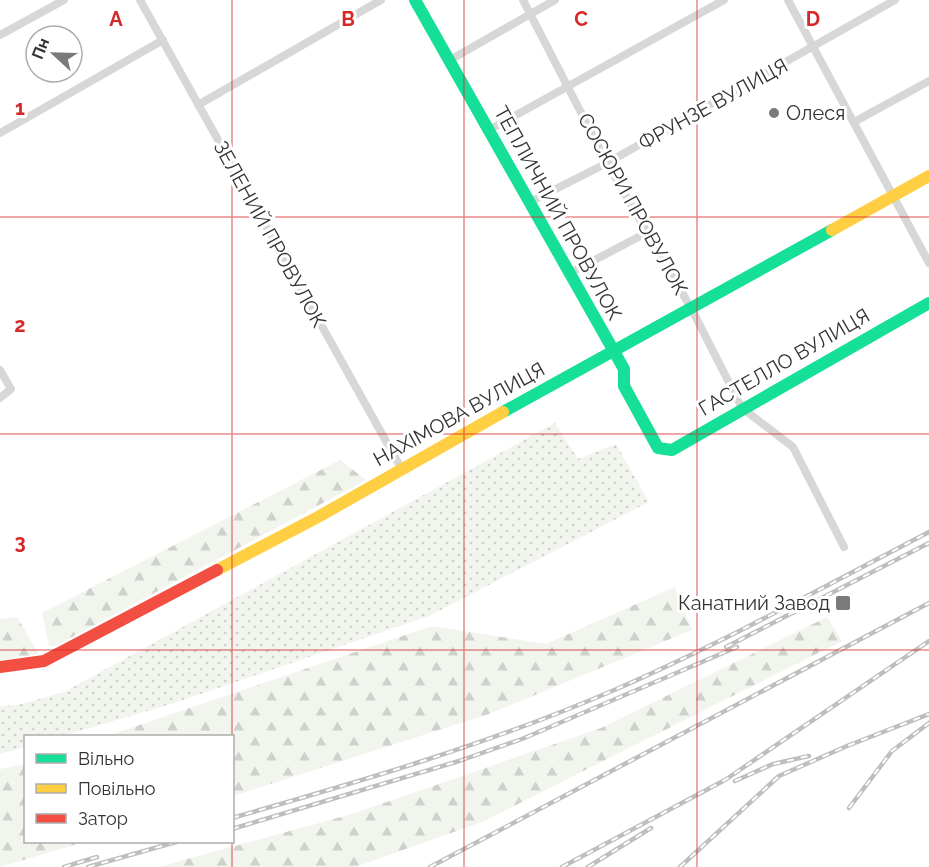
<svg xmlns="http://www.w3.org/2000/svg" width="929" height="867" viewBox="0 0 929 867" font-family="Raleway,sans-serif">
  <defs>
    <pattern id="forest-firs" width="22" height="20" patternUnits="userSpaceOnUse" patternTransform="scale(1.5)"><rect width="22" height="20" fill="#f1f5ed"/><path d="M5 1l3.5 6h-7zM16 11l3.5 6h-7z" fill="#cfd2cc"/></pattern>
    <pattern id="garden-dots" width="8" height="8" patternUnits="userSpaceOnUse" patternTransform="scale(1.5)"><rect width="8" height="8" fill="#f1f5ed"/><path d="M2 2h.1M6 6h.1" fill="none" stroke="#cfd2cc" stroke-width="1.8" stroke-linecap="round"/></pattern>
  </defs>
  <rect width="100%" height="100%" fill="#fff"/>
  <!-- forest -->
  <path fill="url(#forest-firs)" d="M340,460L366,480L55,646H49L42,613Z
    M675,587L692,630L489,714L233,796L232,736H107L432,626L546,644Z
    M17,617L39,654L0,660V619Z
    M827,617L842,641L482,822L355,867H158L352,814L601,728Z
    M25,764L26,842H84L0,867V769Z"/>
  <!-- garden -->
  <path fill="url(#garden-dots)" d="M555,423L578,459L616,444L649,502L429,616L171,704L62,736H26L25,747L0,754V706L18,705L64,692Z"/>
  <g fill="none" stroke-linecap="round" stroke-linejoin="round">
    <!-- street -->
    <path stroke="#d7d7d7" stroke-width="8" d="M140,0L401,468
      M523,0L607,163L691,308L742,408L793,447L844,547
      M788,0L929,263
      M0,35L64,0
      M450,60L555,0
      M198,105L381,0
      M854,122L929,81
      M489,130L724,0
      M0,133L163,40
      M528,203L607,163L895,0
      M568,274L646,233
      M0,370L11,389L0,398"/>
    <!-- fast -->
    <path stroke="#16e098" stroke-width="12" d="M415,0L624,369V386L658,448L672,450L929,303
      M503,412L832,230"/>
    <!-- slow -->
    <path stroke="#ffcf43" stroke-width="12" d="M832,230L929,176
      M217,570L318,517L503,412"/>
    <!-- jam -->
    <path stroke="#f24e42" stroke-width="12" d="M0,667L44,661L217,570"/>
    <defs>
      <path id="rail" d="M726,647L929,543
        M735,781L773,764L809,756
        M849,808L892,751L929,723
        M232,818C361,781 489,744 612,691C720,644 824,587 929,532
        M232,829L459,761L522,739L737,647
        M64,867L97,857
        M88,867L176,842
        M430,867L929,603
        M562,867L725,780L929,641
        M588,867L651,828
        M680,867L779,776L847,746L929,714"/>
    </defs>
    <!-- rail casing -->
    <use href="#rail" stroke="#bebebe" stroke-width="4.5"/>
    <!-- rail -->
    <use href="#rail" stroke="#fff" stroke-width="2" stroke-dasharray="7" stroke-linecap="butt"/>
  </g>
  <!-- grid -->
  <path fill="none" stroke="#d62828" stroke-width="1.5" stroke-opacity="0.55" d="M232,0V736M464,0V867M697,0V867M0,217H929M0,434H929M0,650H929M232,842V867"/>
  <!-- markers -->
  <g fill="#7a7a7a" stroke="#fff" stroke-width="2">
    <circle cx="774" cy="113" r="6"/>
    <rect x="835" y="595" width="16" height="16" rx="3"/>
  </g>
  <g text-anchor="middle" stroke-width="6" stroke-linejoin="round" paint-order="stroke">
    <!-- street labels -->
    <g font-size="20" fill="#333" stroke="#fff">
      <text transform="translate(713 104) rotate(-29)" y="7">ФРУНЗЕ ВУЛИЦЯ</text>
      <text transform="translate(633 204) rotate(61)" y="7">СОСЮРИ ПРОВУЛОК</text>
      <text transform="translate(558 213) rotate(61)" y="7">ТЕПЛИЧНИЙ ПРОВУЛОК</text>
      <text transform="translate(270 234) rotate(61)" y="7">ЗЕЛЕНИЙ ПРОВУЛОК</text>
      <text transform="translate(784 362) rotate(-30)" y="7">ГАСТЕЛЛО ВУЛИЦЯ</text>
      <text transform="translate(459 414) rotate(-29)" y="7">НАХІМОВА ВУЛИЦЯ</text>
    </g>
    <!-- poi labels -->
    <g font-size="20" fill="#333" stroke="#fff" text-anchor="start">
      <text x="786" y="120">Олеся</text>
      <text x="830" y="610" text-anchor="end">Канатний Завод</text>
    </g>
  </g>
  <g font-size="20" text-anchor="middle" font-weight="bold" fill="#d62828" stroke="#fff" stroke-width="6" stroke-linejoin="round" paint-order="stroke">
    <text x="116" y="26">A</text>
    <text x="348" y="26">B</text>
    <text x="581" y="26">C</text>
    <text x="813" y="26">D</text>
    <text x="20" y="115">1</text>
    <text x="20" y="332">2</text>
    <text x="20" y="549">3</text>
  </g>
  <!-- legend -->
  <rect x="24" y="735" width="210" height="108" fill="#ffffff" stroke="#adadad" stroke-width="1.5"/>
  <rect x="36" y="754" width="30" height="9" fill="#16e098" stroke="#adadad" stroke-width="1.5"/>
  <text x="78" y="765" font-size="18" fill="#333333">Вільно</text>
  <rect x="36" y="784" width="30" height="9" fill="#ffcf43" stroke="#adadad" stroke-width="1.5"/>
  <text x="78" y="795" font-size="18" fill="#333333">Повільно</text>
  <rect x="36" y="814" width="30" height="9" fill="#f24e42" stroke="#adadad" stroke-width="1.5"/>
  <text x="78" y="825" font-size="18" fill="#333333">Затор</text>
  <!-- north arrow -->
  <g transform="translate(54 54) rotate(292)"><circle r="28" fill="#ffffff" stroke="#adadad" stroke-width="1.5"/>
  <path d="M0-4.5L10 22L0 15L-10 22Z" fill="#7a7a7a"/>
  <text y="-9" font-size="16" font-weight="bold" text-anchor="middle" fill="#333333">Пн</text>
  </g>
</svg>
